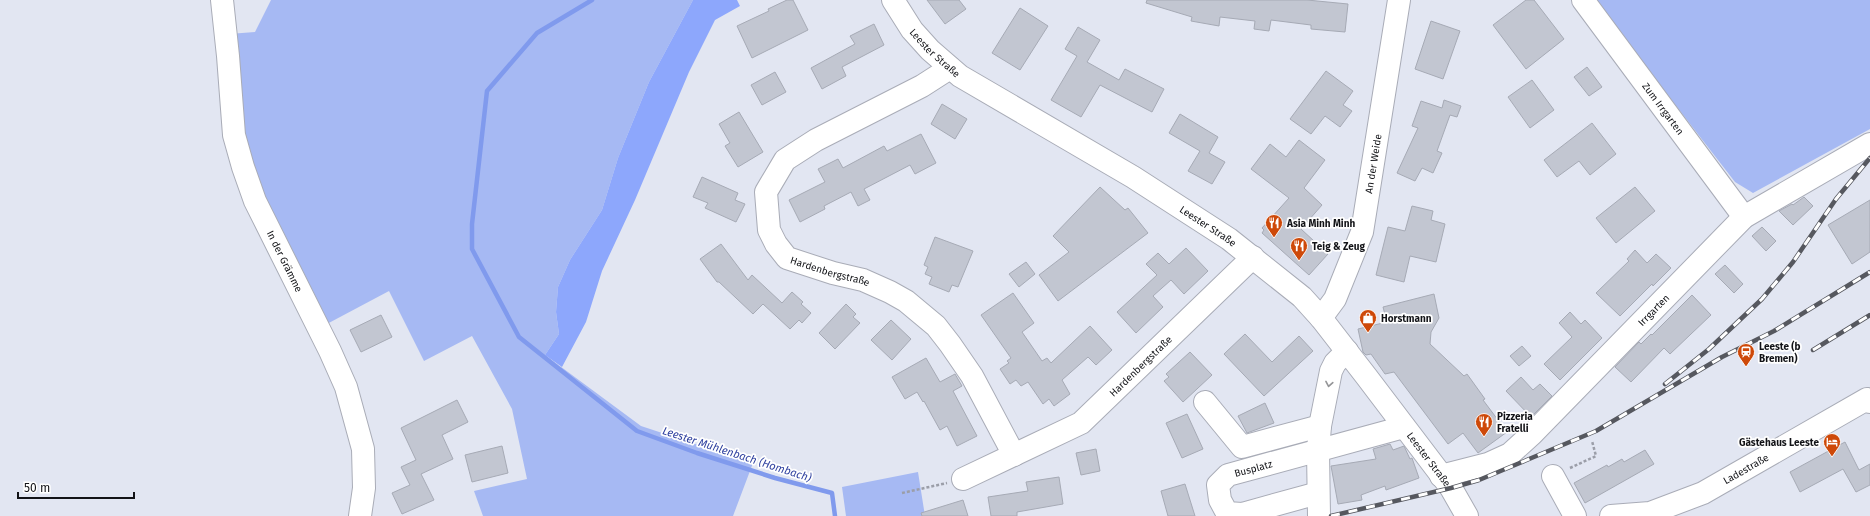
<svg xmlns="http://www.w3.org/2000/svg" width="1870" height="516" viewBox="0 0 1870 516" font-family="'Fira Sans',sans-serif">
  <rect width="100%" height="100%" fill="#e2e6f2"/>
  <!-- green -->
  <path fill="#a6b9f3" d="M271,0H693L649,82L618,158L602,210L570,260L558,287L556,312L559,334L545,355L641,426L753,463L733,516H483L474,491L527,479L512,409L472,336L424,361L389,291L325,325L249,165L229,34L255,32Z
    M1594,0H1870V129L1753,193L1735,182Z
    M918,472L925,516H846L842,487Z"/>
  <!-- forest -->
  <path fill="#8da7fc" d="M693,0H737L740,6L715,20L689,72L635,200L602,271L586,322L562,367L545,355L559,334L556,312L558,287L570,260L602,210L618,158L649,82Z"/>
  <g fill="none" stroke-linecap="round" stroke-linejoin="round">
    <!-- stream -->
    <path stroke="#809aed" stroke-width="4.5" d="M592,0L537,33L487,91L472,224V249L519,337L637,431L697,453L775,478L832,493L835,516"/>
  </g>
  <!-- building -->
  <path fill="#c2c6d1" stroke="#a6aab5" d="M787,0H793L808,30L752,58L737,26L769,11L768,9Z
    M927,0H959L966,9L945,24Z
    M1147,0H1307L1348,4L1345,32L1311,29V25L1271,20L1269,31L1254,29L1255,21L1220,17L1219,26L1191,21L1192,17L1146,3Z
    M1526,0H1534L1564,39L1526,69L1493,25Z
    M1020,8L1048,26L1020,70L992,53Z
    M1431,21L1460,31L1443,79L1415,69Z
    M874,24L884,45L842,67L846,76L822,89L811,68L855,44L850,36Z
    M1078,27L1100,40L1087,62L1119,80L1125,69L1164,89L1152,112L1100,85L1081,117L1051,100L1077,56L1065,49Z
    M1587,67L1602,87L1589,96L1574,77Z
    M1326,71L1353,91L1343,105L1352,111L1340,127L1325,116L1311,134L1290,119Z
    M775,72L786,92L762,105L751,85Z
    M1532,80L1554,110L1530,128L1508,97Z
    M1444,100L1461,106L1457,117L1450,115L1437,151L1442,153L1433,173L1422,168L1415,181L1397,173L1418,128L1412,126L1421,101L1442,108Z
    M942,104L967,119L955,139L931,124Z
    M739,112L763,152L738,167L725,146L730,143L719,124Z
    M1180,114L1218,137L1209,153L1225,162L1212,184L1188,171L1200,151L1169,133Z
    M1592,123L1616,154L1590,175L1579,161L1557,177L1544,160Z
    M921,134L936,163L915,174L910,165L864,189L870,200L858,206L851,192L824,206L825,209L800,222L789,200L825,182L818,169L838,159L843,168L884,146L887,151Z
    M1299,140L1325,160L1304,188L1322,205L1301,229L1328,254L1309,275L1262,233L1264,230L1262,228L1289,198L1251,169L1270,144L1286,157Z
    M702,177L738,193L735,200L745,204L736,222L705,208L708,203L693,197Z
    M1100,187L1125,210L1128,208L1148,233L1058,301L1039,275L1069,252L1053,236Z
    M1635,187L1655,211L1616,243L1596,218Z
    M1804,197L1813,206L1793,225L1779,211L1792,204L1793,205Z
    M1870,200V252L1852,264L1828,225Z
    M1412,206L1433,211L1431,220L1445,224L1436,262L1410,256L1404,282L1376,275L1388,227L1405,231Z
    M1762,227L1776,241L1766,251L1752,236Z
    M935,237L973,251L958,287L952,285L949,292L929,284L932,277L925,274L928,267L924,265Z
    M721,244L748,280L752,275L782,303L792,292L803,302L801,304L811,313L802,323L799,320L790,329L763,304L753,314L719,282H717L700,259Z
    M1186,248L1208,271L1184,294L1171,280L1153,296L1163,307L1136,333L1117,312L1157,275L1146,264L1158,253L1169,264Z
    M1635,250L1647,263L1656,254L1671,268L1653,286L1652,284L1620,316L1596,293L1629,261L1627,259Z
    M1026,262L1035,274L1019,287L1009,274Z
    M1725,265L1743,284L1734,293L1715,274Z
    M1013,293L1034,323L1022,332L1042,361L1047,358L1051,363L1090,326L1112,350L1096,365L1088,357L1062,380L1070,394L1054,406L1049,399L1043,404L1028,382L1021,386L1016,380L1010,384L1000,369L1009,363L1007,361L1011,358L981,315Z
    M1434,294L1439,318L1431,332L1430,344L1464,376L1467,374L1485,399L1483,400L1507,432L1478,453L1463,433L1448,444L1394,372L1385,374L1371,354L1366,355L1363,352L1358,329L1387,322L1383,307Z
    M1692,295L1711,315L1670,354L1664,348L1631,382L1615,367L1639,342L1641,344L1651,334L1652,335Z
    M846,304L856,314L853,317L860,323L835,349L819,333Z
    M1570,312L1581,324L1585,320L1602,338L1560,380L1544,364L1572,337L1559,323Z
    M381,315L392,337L361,352L350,330Z
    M891,320L911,339L892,360L871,340Z
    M1245,334L1272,362L1299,336L1313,351L1264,396L1224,354Z
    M1522,346L1531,356L1519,366L1510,356Z
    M1190,352L1212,375L1183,402L1164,381L1169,377L1166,374Z
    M926,358L940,382L955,374L962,386L953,391L977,436L957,446L947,426L940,430L924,401L923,402L917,392L905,399L892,377Z
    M1521,377L1533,390L1540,384L1552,396L1531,417L1506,391Z
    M457,400L468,422L442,435L453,459L421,474L434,500L402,514L392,493L410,485L401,467L416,460L401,428Z
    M1265,403L1274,423L1247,433L1238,416Z
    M1187,414L1203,449L1182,458L1166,423Z
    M1845,442L1859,470L1870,464V485L1856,492L1843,469L1800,492L1790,472Z
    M1390,444L1393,450L1404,446L1410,459L1412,458L1419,478L1386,490L1385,486L1361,495L1362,500L1338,504L1331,466L1376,459L1373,449Z
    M502,446L508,473L472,482L465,455Z
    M1096,449L1100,471L1081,475L1076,453Z
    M1645,450L1654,464L1585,503L1574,483L1607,465L1608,467L1622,459L1624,462Z
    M1059,477L1063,504L1017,512V516H991L988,497L1028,491L1026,482Z
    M1185,484L1195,516H1168L1161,491Z
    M963,500L968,516H922L921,513Z"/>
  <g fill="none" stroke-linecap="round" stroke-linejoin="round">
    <defs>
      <g id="minor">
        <path id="s1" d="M222,0L228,56L234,135L243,167L255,201L330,351L346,387L363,449L364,488L360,516"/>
        <path id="s2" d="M893,0L912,30L930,50L960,76L1133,177L1229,239L1302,297L1321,318L1366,376L1451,488L1467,516"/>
        <path id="s3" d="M1583,0L1744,217"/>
        <path id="s4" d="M950,68L922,86L816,140L785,160L766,192L769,230L776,244L787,258L833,273L863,280L890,292L906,301L936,326L950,344L972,376L1014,455"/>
        <path id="s5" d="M1321,318L1335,299L1362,232L1399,0"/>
        <path d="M1205,402L1242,447L1320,426"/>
        <path id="s6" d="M1441,476L1488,464L1510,454L1532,434L1744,217L1870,144"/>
        <path d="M1553,476L1575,516"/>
        <path id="s7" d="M963,479L1081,423L1253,257"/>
        <path id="s8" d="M1318,493L1242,514L1227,513L1220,500L1218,485L1228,475L1404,427"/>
        <path d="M1319,516L1318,451L1320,426L1331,371L1335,363L1347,351"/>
        <path id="s9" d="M1611,516L1650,513L1703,493L1867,399L1870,402"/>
      </g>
    </defs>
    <!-- minor casing -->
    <use href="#minor" stroke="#a9acb7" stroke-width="24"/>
    <!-- path -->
    <path stroke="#9b9ea8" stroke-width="2.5" stroke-dasharray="3 2" stroke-linecap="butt" d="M1570,468L1596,456L1592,441
      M902,493L947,483"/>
    <!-- minor -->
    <use href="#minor" stroke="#fff" stroke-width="22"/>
    <defs>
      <path id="rail" d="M1813,350L1870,315
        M1665,384L1709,349L1762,299L1793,262L1836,199L1870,158
        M1331,516L1451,488L1479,480L1596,431L1722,357L1774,331L1870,272"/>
    </defs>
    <!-- rail casing -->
    <use href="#rail" stroke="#56585f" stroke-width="4.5"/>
    <!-- rail -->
    <use href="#rail" stroke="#fff" stroke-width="3" stroke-dasharray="9" stroke-linecap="butt"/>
  </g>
  <!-- one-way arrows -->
  <defs><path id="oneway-chevron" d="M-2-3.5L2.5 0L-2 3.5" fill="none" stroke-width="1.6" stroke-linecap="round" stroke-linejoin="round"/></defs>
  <use stroke="#949597" href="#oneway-chevron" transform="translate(1329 384) rotate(100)"/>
  <!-- icons -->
  <defs>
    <symbol id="restaurant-pin" viewBox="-11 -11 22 30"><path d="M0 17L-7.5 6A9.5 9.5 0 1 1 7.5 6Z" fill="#ce4909" stroke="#fff"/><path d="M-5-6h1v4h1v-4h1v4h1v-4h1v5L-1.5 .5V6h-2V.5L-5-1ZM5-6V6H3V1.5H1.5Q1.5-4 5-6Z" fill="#fff"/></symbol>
    <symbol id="shop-pin" viewBox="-11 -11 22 30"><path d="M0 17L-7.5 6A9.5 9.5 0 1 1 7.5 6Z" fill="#ce4909" stroke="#fff"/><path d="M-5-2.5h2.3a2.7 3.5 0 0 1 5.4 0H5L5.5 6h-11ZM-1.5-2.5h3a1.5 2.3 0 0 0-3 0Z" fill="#fff"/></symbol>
    <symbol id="station-pin" viewBox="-11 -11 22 30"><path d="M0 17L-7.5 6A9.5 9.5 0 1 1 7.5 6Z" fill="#ce4909" stroke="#fff"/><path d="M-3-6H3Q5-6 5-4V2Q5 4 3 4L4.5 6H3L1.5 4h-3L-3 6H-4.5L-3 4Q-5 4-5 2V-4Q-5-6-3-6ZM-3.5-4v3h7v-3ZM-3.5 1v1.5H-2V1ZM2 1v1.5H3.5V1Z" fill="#fff"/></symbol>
    <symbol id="hotel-pin" viewBox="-11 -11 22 30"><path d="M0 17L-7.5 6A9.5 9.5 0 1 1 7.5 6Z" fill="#ce4909" stroke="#fff"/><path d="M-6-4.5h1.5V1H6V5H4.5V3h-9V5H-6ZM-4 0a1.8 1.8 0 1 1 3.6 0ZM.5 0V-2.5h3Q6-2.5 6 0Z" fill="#fff"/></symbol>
  </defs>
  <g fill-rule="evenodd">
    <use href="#restaurant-pin" x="1264" y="213" width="20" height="27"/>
    <use href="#restaurant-pin" x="1289" y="236" width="20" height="27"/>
    <use href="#shop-pin" x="1358" y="308" width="20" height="27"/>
    <use href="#station-pin" x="1736" y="342" width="20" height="27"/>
    <use href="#restaurant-pin" x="1474" y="412" width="20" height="27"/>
    <use href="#hotel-pin" x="1822" y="432" width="20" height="27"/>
  </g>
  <g text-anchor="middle" stroke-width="3.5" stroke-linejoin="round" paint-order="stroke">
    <!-- street labels -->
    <g font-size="10" fill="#121317" stroke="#fff">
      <text dy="4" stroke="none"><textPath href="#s2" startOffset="68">Leester Straße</textPath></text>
      <text dy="4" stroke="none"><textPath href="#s3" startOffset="135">Zum Irrgarten</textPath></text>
      <text dy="4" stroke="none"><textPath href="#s5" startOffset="165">An der Weide</textPath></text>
      <text dy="4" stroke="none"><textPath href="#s2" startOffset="392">Leester Straße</textPath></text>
      <text dy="4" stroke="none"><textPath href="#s1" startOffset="272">In der Grämme</textPath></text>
      <text dy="4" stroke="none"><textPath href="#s4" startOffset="343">Hardenbergstraße</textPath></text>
      <text dy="4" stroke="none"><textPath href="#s6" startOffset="276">Irrgarten</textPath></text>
      <text dy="4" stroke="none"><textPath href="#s7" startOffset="213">Hardenbergstraße</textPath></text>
      <text dy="4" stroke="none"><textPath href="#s2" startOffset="716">Leester Straße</textPath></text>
      <text dy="4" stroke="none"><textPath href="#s8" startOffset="164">Busplatz</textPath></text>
      <text dy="4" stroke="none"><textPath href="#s9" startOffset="145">Ladestraße</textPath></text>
    </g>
    <!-- poi labels -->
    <g font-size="10" font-weight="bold" fill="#121317" stroke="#fff" text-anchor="start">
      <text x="1287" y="227">Asia Minh Minh</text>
      <text x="1312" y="250">Teig &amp; Zeug</text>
      <text x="1381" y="322">Horstmann</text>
      <text x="1759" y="350">Leeste (b<tspan x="1759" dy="12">Bremen)</tspan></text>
      <text x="1497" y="420">Pizzeria<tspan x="1497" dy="12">Fratelli</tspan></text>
      <text x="1819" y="446" text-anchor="end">Gästehaus Leeste</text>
    </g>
    <!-- water labels -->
    <g font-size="11" font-style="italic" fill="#2c3e9e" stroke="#fff">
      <text transform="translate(737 454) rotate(18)" y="4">Leester Mühlenbach (Hombach)</text>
    </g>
  </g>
  <!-- scale -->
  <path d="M18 492v6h116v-6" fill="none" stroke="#121317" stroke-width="2"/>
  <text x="24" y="492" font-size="12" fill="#121317" stroke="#ffffff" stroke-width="3" paint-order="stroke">50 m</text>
</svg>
